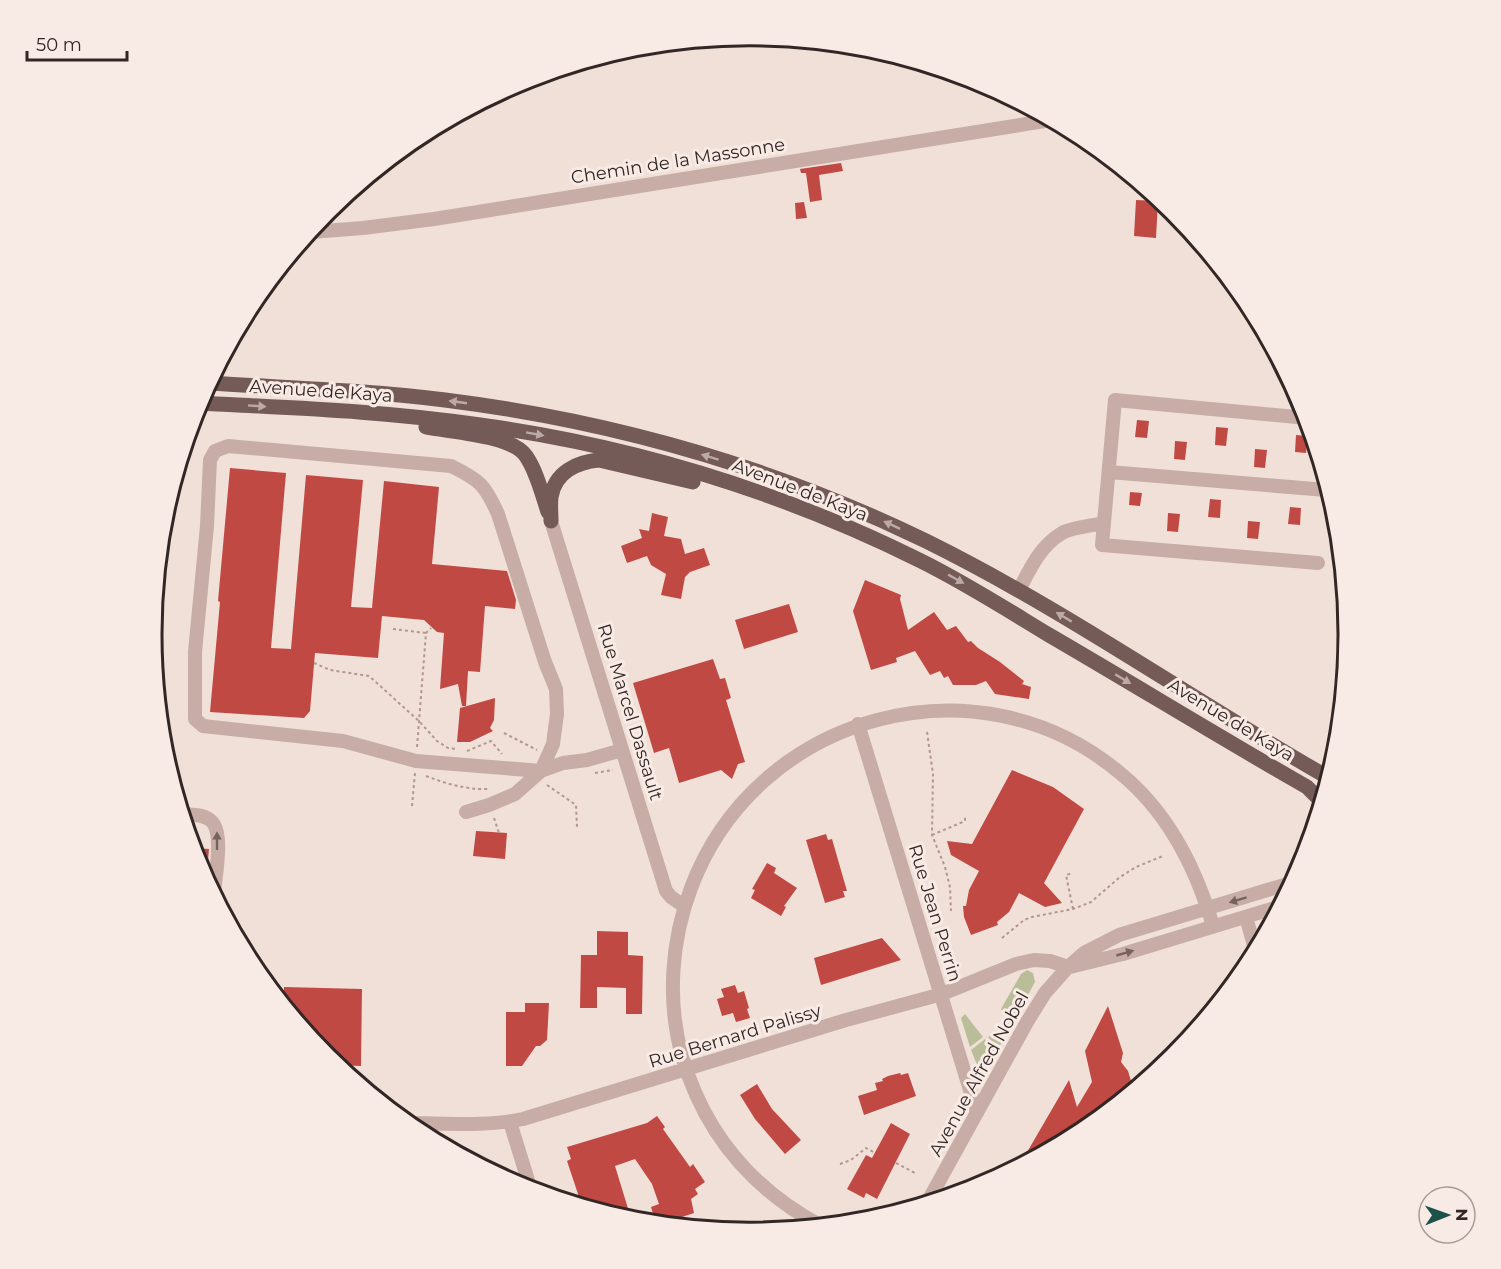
<svg xmlns="http://www.w3.org/2000/svg" width="1501" height="1269" viewBox="0 0 1501 1269" font-family="Montserrat,sans-serif">
  <rect width="100%" height="100%" fill="#f0e0d8"/>
  <!-- green -->
  <path fill="#b9be99" d="M1027,970L1033,973L1035,982L1016,1017L1010,1018L1001,1009L1021,974Z
    M965,1014L983,1037L970,1047L961,1018Z
    M1008,1022L1011,1026L998,1049L988,1037Z
    M985,1039L996,1052L982,1077L971,1050Z"/>
  <!-- building -->
  <path fill="#c14944" d="M841,163L843,171L819,175L822,200L810,202L806,173H801L800,169Z
    M1136,200L1158,201L1156,238L1134,236Z
    M804,202L807,218L796,219L795,203Z
    M1137,420L1149,421L1147,438L1135,437Z
    M1216,427L1228,428L1226,446L1215,445Z
    M1296,435L1308,436L1306,453L1295,452Z
    M1175,441L1187,442L1185,460L1174,459Z
    M1255,449L1267,450L1265,468L1254,467Z
    M230,468L286,473L271,648L291,649L306,475L363,480L351,607L372,608L384,481L439,487L432,564L507,571L516,600L515,609L485,606L480,672L468,671L466,706H462L458,684L440,689L444,633L437,632L424,620L382,616L378,658L315,653L310,711L304,718L210,712L220,602L218,601Z
    M1130,492L1142,493L1140,506L1129,505Z
    M1210,499L1221,500L1220,518L1208,517Z
    M1290,507L1301,508L1300,525L1288,524Z
    M652,513L668,517L664,536L681,539L685,554L704,548L710,565L690,572L685,577L681,599L661,595L666,574L651,565L647,556L627,563L621,546L642,538L639,529L649,531Z
    M1168,513L1180,514L1178,532L1167,531Z
    M1248,521L1260,522L1258,539L1247,538Z
    M865,580L901,595L900,599L908,630L934,612L947,630L956,626L968,642L971,641L978,648L1000,662L1024,681L1022,684L1031,687L1029,699L995,694L986,681L976,685H953L948,676L944,678L940,671L930,675L915,651L896,658L897,662L871,670L853,611Z
    M789,604L798,632L744,649L735,620Z
    M713,659L720,679L725,678L731,698L726,700L745,762L738,764L732,779L721,770L679,783L669,748L654,753L633,683Z
    M495,698L494,720L490,728L493,731L470,742H457L460,708Z
    M1012,770L1053,787L1084,809L1044,883L1062,903L1045,907L1019,893L1009,912L997,922L998,925L971,935L964,917L963,906H966L969,890L979,871L951,855L947,841L972,844Z
    M476,831L507,833L505,859L473,856Z
    M826,834L828,840L832,839L847,891H843L845,897L825,903L806,840Z
    M193,848L209,849L207,873L202,872Z
    M767,863L776,868L774,873L797,888L784,906L786,907L781,916L751,898L755,890L752,889Z
    M597,931L628,932V955L643,956L642,1014H626V988L597,987V1008H580L581,955H597Z
    M882,938L901,960L821,985L814,958Z
    M735,985L738,993L744,991L749,1008L747,1009L750,1018L736,1022L733,1013L722,1016L717,999L724,997L721,989Z
    M284,987L362,989L361,1066L336,1065L327,1057L284,1004Z
    M525,1003H549L547,1040L540,1046H536L522,1066H506V1012H525Z
    M1108,1006L1123,1053L1121,1062L1128,1071L1134,1091L1102,1116L1087,1121L1088,1126L1082,1128V1133L1019,1166L1069,1080L1077,1107L1092,1082L1085,1051Z
    M900,1073L901,1075L908,1073L916,1096L864,1115L858,1096L877,1090L875,1083L883,1081L882,1079L888,1076Z
    M757,1084L772,1109L801,1140L785,1154L755,1119L740,1095Z
    M657,1116L665,1127L663,1129L690,1167L693,1164L705,1182L695,1189L698,1194L691,1199L694,1213L661,1224H656L651,1207L659,1204L652,1184L635,1159L615,1166L630,1215L622,1218L582,1206L567,1161L571,1159L567,1147L647,1123Z
    M891,1123L910,1134L877,1199L866,1193L864,1198L847,1189L866,1155L872,1158Z"/>
  <g fill="none" stroke-linecap="round" stroke-linejoin="round">
    <!-- path -->
    <path stroke="#b3978f" stroke-width="2" stroke-dasharray="3 3" stroke-linecap="butt" d="M393,629L426,633
      M314,663L330,670L369,676L419,721L437,741L448,748L456,749
      M927,732L933,774L932,835L945,867L950,887L951,911
      M504,733L537,750
      M417,747L426,633L431,628
      M467,751L491,741L502,754
      M595,773L613,770
      M426,776C447,784 467,790 490,789
      M547,785L576,805L577,827
      M412,806L415,773
      M494,818L499,833
      M932,835L965,821V816
      M1073,909L1066,875L1073,873
      M1002,938L1024,920L1032,917L1073,909L1091,902L1120,877L1136,867L1163,856
      M896,1163L915,1173
      M840,1164L851,1160L866,1148L875,1153"/>
    <!-- minor -->
    <path stroke="#c7ada5" stroke-width="14" d="M311,232L363,228L434,219L1051,120
      M1307,418L1115,400L1102,545L1318,563
      M228,446L451,466C480,480 485,485 498,514L545,662L556,689L557,714L553,744L541,771L416,761L343,741L203,726L195,719V652L207,526L210,460L215,451Z
      M1109,472L1326,490
      M551,521L666,891L671,897L684,906
      M1019,590C1030,569 1040,546 1062,533C1073,527 1091,526 1104,523
      M858,724L977,1113
      M466,812L489,805L515,794L541,771L563,763L587,760L622,750
      M182,814C192,815 203,814 210,820C225,830 215,877 214,894
      M1246,917L1256,953
      M1070,967L1123,954L1281,906
      M510,1122L531,1190
      M406,1123C444,1123 486,1127 523,1119L846,1020L942,994L1016,964L1034,960L1050,961L1068,967
      M927,1203L1027,1022L1045,993L1068,967L1084,953L1119,935L1294,882
      M821,1226C752,1189 704,1132 682,1056C667,1001 671,941 691,888C756,714 977,653 1120,773C1168,812 1196,868 1213,926"/>
    <!-- major -->
    <path stroke="#745b57" stroke-width="15" d="M209,383C288,388 367,390 445,400C612,421 776,468 926,541C1066,610 1194,701 1329,778
      M199,403C293,408 387,411 480,425C632,446 782,492 919,560C964,582 1006,609 1049,635C1135,685 1221,738 1307,787L1322,802
      M426,427C451,432 512,435 526,456C537,472 542,494 548,512
      M551,521C551,513 550,505 551,497C555,472 577,462 599,460L693,482"/>
  </g>
  <!-- one-way arrows -->
  <defs><path id="oneway-solid" d="M-6-.8H1V-3.2L6.5 0L1 3.2V.8H-6Z" transform="scale(1.5)"/></defs>
  <g fill="#bdaaa5">
    <use href="#oneway-solid" transform="translate(458 402) rotate(-172)"/>
    <use href="#oneway-solid" transform="translate(257 406) rotate(4)"/>
    <use href="#oneway-solid" transform="translate(535 434) rotate(10)"/>
    <use href="#oneway-solid" transform="translate(710 457) rotate(-163)"/>
    <use href="#oneway-solid" transform="translate(892 525) rotate(-155)"/>
    <use href="#oneway-solid" transform="translate(956 579) rotate(29)"/>
    <use href="#oneway-solid" transform="translate(1064 617) rotate(-149)"/>
    <use href="#oneway-solid" transform="translate(1123 679) rotate(31)"/>
  </g>
  <g fill="#76635f">
    <use href="#oneway-solid" transform="translate(217 841) rotate(-90)"/>
    <use href="#oneway-solid" transform="translate(1238 900) rotate(163)"/>
    <use href="#oneway-solid" transform="translate(1125 953) rotate(-16)"/>
  </g>
  <g text-anchor="middle" stroke-width="6" stroke-linejoin="round" paint-order="stroke">
    <!-- street labels -->
    <g font-size="18" fill="#332726" stroke="#f8eae4">
      <text transform="translate(678 161) rotate(-9)" y="6">Chemin de la Massonne</text>
      <text transform="translate(321 391) rotate(4)" y="6">Avenue de Kaya</text>
      <text transform="translate(800 490) rotate(21)" y="6">Avenue de Kaya</text>
      <text transform="translate(630 712) rotate(73)" y="6">Rue Marcel Dassault</text>
      <text transform="translate(1231 720) rotate(31)" y="6">Avenue de Kaya</text>
      <text transform="translate(935 913) rotate(73)" y="6">Rue Jean Perrin</text>
      <text transform="translate(735 1036) rotate(-17)" y="6">Rue Bernard Palissy</text>
      <text transform="translate(979 1074) rotate(-61)" y="6">Avenue Alfred Nobel</text>
    </g>
  </g>
  <!-- crop -->
  <path d="M0 0H1501V1269H0ZM162 634a588 588 0 1 1 1176 0a588 588 0 1 1-1176 0Z" fill="#f8eae4" fill-rule="evenodd"/>
  <path fill="none" stroke="#332726" stroke-width="3" d="M162 634a588 588 0 1 1 1176 0a588 588 0 1 1-1176 0Z"/>
  <!-- north arrow -->
  <g transform="translate(1447 1215) rotate(89)"><circle r="28" fill="#f8eae4" stroke="#a99c98" stroke-width="1.5"/>
  <path d="M0-4.5L10 22L0 15L-10 22Z" fill="#1d524b"/>
  <text y="-9" font-size="16" font-weight="bold" text-anchor="middle" fill="#332726">N</text>
  </g>
  <!-- scale -->
  <path d="M27 51v9h100v-9" fill="none" stroke="#332726" stroke-width="3"/>
  <text x="36" y="51" font-size="18" fill="#332726" stroke="#f8eae4" stroke-width="4.5" paint-order="stroke">50 m</text>
</svg>
